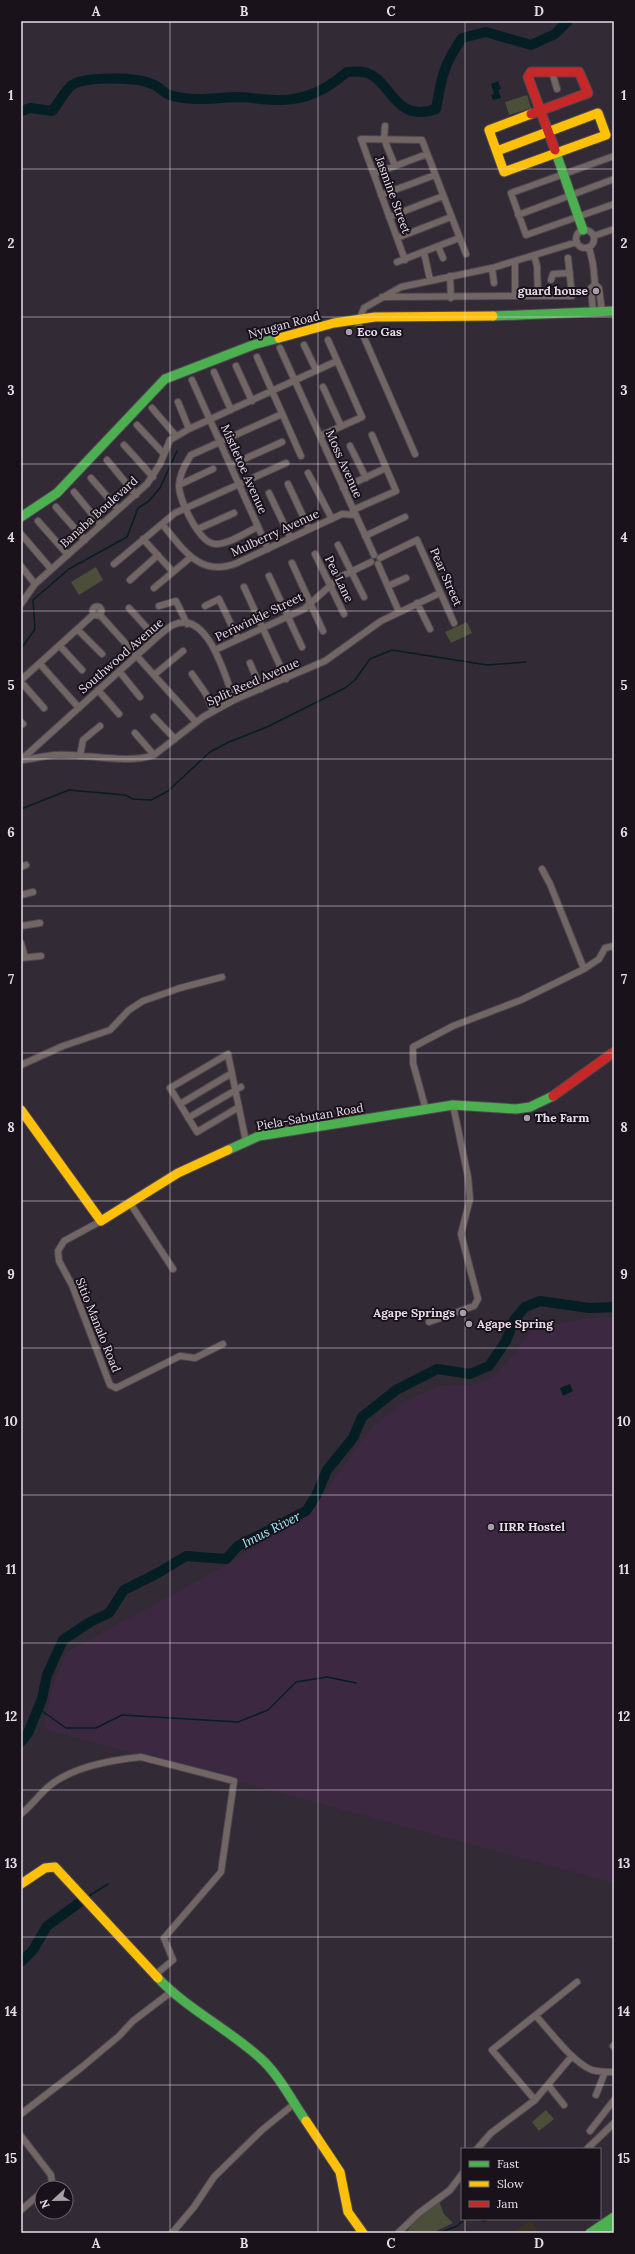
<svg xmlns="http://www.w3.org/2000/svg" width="635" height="2254" viewBox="0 0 635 2254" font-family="Lora,serif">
  <rect width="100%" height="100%" fill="#322a35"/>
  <!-- industrial -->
  <path fill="#3c3125" d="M531,2220L539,2233H512Z"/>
  <!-- built -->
  <path fill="#3c2941" d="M614,1317V1883L44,1729L51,1690L67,1652L226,1565L309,1514L371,1428L405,1401L439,1386L474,1385L494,1377L516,1352L531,1329L589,1318Z"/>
  <!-- green -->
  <path fill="#4b4e39" d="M527,95L531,108L509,115L505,102Z
    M96,567L103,580L79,595L71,582Z
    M467,622L472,633L451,643L445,632Z
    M546,2110L554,2119L539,2131L532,2122Z
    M439,2201L444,2214L453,2223L432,2233H406L416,2219Z"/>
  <!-- water -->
  <path fill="#041e24" d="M498,81L501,89L498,90L501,98L493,100L491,95L494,94L491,84Z
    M570,1384L573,1391L563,1396L560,1388Z"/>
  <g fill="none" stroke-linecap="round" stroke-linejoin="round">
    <!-- stream -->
    <path stroke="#041e24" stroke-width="1.5" d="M21,649L35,629L33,600L69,569L127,537L138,508L149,501L160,488L177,451
      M21,809L69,790L125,795L133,799L151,800L168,791L210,752L229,742L267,727L345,688L355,680L370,659L392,650L487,665L526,662
      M38,1708L66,1728H96L122,1715L238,1722L268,1710L296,1682L327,1677L356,1683
      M87,1897L108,1884
      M477,2219L484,2221L490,2219
      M439,2233L457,2226L465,2219"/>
    <!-- river -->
    <path stroke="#041e24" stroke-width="10" d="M21,111L30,108L52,111C57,105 67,88 72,85C87,76 136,77 152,84C159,86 163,93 170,95C192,102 214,98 236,97C250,97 263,100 276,100C305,101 326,90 347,72C352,72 358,71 363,72C392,77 392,124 436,109C442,76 443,66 462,38L486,32L531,45L555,34L568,21
      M21,1742L28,1733L42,1699L47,1675L63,1640L90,1622L109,1613L124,1590L158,1573L186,1556L226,1559L238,1546L306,1511L316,1496L327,1470L353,1438L362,1417L396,1390L437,1369L470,1374L489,1366L506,1341L514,1320L525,1307L540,1301L589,1308L614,1307
      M21,1962L33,1950L47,1926L83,1900"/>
    <defs>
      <path id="street" d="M552,72L557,89
        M385,126L384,139L395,166
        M614,156L511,193L526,235L614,204
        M374,174L427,154
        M381,195L435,175
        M518,215L614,179
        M389,217L443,196
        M576 239a9 9 0 1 1 18 0a9 9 0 1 1-18 0Z
        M594,236L614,229
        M397,238L451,217
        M438,246L443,258
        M589,247L593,264L595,284L591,288L593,311
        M424,252L430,280
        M534,255L537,266L538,296H572L568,258
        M405,260L361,139L422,140L466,254
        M397,262L459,238
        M492,268L494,283
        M450,276L451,298
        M551,280L553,274L570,273
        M595,284L599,288L602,311
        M515,296H538
        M382,297L515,296V261
        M360,318L364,308L401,287L492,268L577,242
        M356,319L415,454
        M304,345L316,370
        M280,348L374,555
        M257,357L301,456
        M236,366L252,401
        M214,372L231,410
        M192,380L268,549
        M323,387L341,426
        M178,402L189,429
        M152,408L176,436
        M137,425L163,453
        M320,436L362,417L328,340
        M124,445L153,477
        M350,446L366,478
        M107,460L136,495
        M231,465L282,442
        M308,473L332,519
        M91,478L118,509
        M288,484L309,529
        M179,485L213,469
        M343,488L386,468
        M74,492L101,525
        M269,493L290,537
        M56,507L85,540
        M353,510L396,491L372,435
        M38,521L68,555
        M162,524C183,549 200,578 237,563L342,514L355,515
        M258,527C246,532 228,545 215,544C199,543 180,501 179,487C179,476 185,464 191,455L282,414
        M198,529L234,513
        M21,534L51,569
        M365,536L405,517
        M143,539L173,572
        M338,545L364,597
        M315,554L344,614
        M380,558L417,540L454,623
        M292,563L323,631
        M114,564L175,513L286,463
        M378,564L399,612
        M21,566L35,584
        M269,576L302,647
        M130,580L158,555
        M388,586L406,578
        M244,587L286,679
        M154,588L191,557
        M417,603L430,629
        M21,604L35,584L147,484L160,464L170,440L189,429L337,361
        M159,606L176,601L187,624
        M205,606L219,599L238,639
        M92.5 611a4.5 4.5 0 1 1 9 0a4.5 4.5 0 1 1-9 0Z
        M129,608L156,638
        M100,615L196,722
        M78,630L102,654
        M60,646L82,670
        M215,650L304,609L340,577L371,562
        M250,663L261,689
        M40,664L79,708
        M119,671L140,697
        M192,674L206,694L213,711
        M154,675L183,651
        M21,680L94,614
        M21,682L44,708
        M98,690L119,714
        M154,717L175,739
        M21,722L23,724
        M135,733L154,755
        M80,756L83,740L100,726
        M21,760C32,759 44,756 55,755C85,753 126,765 154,755L203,717L234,700L325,661L381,621L440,593
        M21,760L156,638C161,634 167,628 173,625C208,608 226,679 234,700
        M21,867L26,865
        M21,895L33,892
        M21,926L40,923
        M21,943L25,957
        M21,958L41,956
        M584,969L599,959L605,948L614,946
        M21,1065L63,1046L110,1030L129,1010L143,1001L180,988L222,977
        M180,1104L232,1073
        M239,1107L197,1132L170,1088L228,1054C234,1084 240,1113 246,1142
        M426,1110L413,1063V1047L453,1026L521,1000L584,969L550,884L542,869
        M188,1118L241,1087
        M130,1203L173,1269
        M101,1221L64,1241L58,1251L59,1261L72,1285L110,1385L116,1388L180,1356L195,1358L223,1344
        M429,1322L474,1306L478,1299L461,1234L470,1199L468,1177L453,1105
        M21,1814C31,1806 38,1796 48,1787C71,1767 111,1760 141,1757L234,1781L221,1872L164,1938L173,1960L155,1975
        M536,2016C550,2031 573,2063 592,2070C599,2072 607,2072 614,2072
        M613,2046L614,2047
        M548,2085L564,2105
        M596,2095L605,2072
        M535,2100L492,2050L577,1982
        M21,2114L82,2067L119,2036L133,2021L171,1992
        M590,2131L614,2100
        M21,2136L51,2175L52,2183L46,2188
        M477,2149L491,2133L535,2100L572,2056
        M587,2149L614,2123
        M21,2210L42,2192
        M172,2233L194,2207L214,2177L262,2130L294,2104
        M398,2233L419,2213L450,2190L462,2174"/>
      <path id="fast" d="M555,150L583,230
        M493,316L614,311
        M21,517L57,493L165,379L253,345L279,338
        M228,1150L259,1136L453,1105L516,1109L530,1107L553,1096
        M158,1978C186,2008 228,2029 259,2057C279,2074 291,2100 306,2121
        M590,2233L614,2217
        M604,2233L614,2226"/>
      <path id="slow" d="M497,151L598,113L606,135L504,172L489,130L531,114
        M279,338L334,323L375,317L493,316
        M21,1110L101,1221L178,1173L228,1150
        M21,1884L45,1868L55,1867L158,1978
        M306,2121L340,2172L348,2212L363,2233"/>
      <path id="jam" d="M531,114L588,93L579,72H531L528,77C537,101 546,126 555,150
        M553,1096L614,1052"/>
    </defs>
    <!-- street casing -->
    <use href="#street" stroke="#4e4751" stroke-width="8"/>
    <!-- fast casing -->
    <use href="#fast" stroke="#4e4751" stroke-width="11"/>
    <!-- slow casing -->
    <use href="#slow" stroke="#4e4751" stroke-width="11"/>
    <!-- jam casing -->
    <use href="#jam" stroke="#4e4751" stroke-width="11"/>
    <!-- street -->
    <use href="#street" stroke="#726664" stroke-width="6"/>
    <!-- fast -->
    <use href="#fast" stroke="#4caf50" stroke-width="9"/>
    <!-- slow -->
    <use href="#slow" stroke="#ffc107" stroke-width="9"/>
    <!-- jam -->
    <use href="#jam" stroke="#c62828" stroke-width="9"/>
  </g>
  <!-- grid -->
  <path fill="none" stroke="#e6dce9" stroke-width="1" stroke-opacity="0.55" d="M170,21V2233M318,21V2233M465,21V2149M21,169H614M21,317H614M21,464H614M21,611H614M21,759H614M21,906H614M21,1053H614M21,1201H614M21,1348H614M21,1495H614M21,1643H614M21,1790H614M21,1937H614M21,2085H614M465,2219V2233"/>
  <!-- markers -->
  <g fill="#a79eaa" stroke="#19121b" stroke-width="1.5">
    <circle cx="596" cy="291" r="4"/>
    <circle cx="349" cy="332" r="4"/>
    <circle cx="527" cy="1118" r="4"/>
    <circle cx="463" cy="1313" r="4"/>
    <circle cx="469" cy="1324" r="4"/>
    <circle cx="491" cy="1527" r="4"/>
  </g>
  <g text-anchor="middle" stroke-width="4" stroke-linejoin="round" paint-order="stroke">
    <!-- street labels -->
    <g font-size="12" fill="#e6dce9" stroke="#19121b">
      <text transform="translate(393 195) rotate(70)" y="4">Jasmine Street</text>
      <text transform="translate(284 325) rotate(-15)" y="4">Nyugan Road</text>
      <text transform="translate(344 464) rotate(66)" y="4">Moss Avenue</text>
      <text transform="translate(244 469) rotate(66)" y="4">Mistletoe Avenue</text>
      <text transform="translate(99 512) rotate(-42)" y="4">Banaba Boulevard</text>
      <text transform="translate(275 533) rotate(-25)" y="4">Mulberry Avenue</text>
      <text transform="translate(446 577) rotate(66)" y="4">Pear Street</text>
      <text transform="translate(339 579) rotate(64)" y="4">Pea Lane</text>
      <text transform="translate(259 617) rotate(-26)" y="4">Periwinkle Street</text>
      <text transform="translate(121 656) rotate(-41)" y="4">Southwood Avenue</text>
      <text transform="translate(253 682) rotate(-24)" y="4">Split Reed Avenue</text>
      <text transform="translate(310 1117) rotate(-10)" y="4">Piela-Sabutan Road</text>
      <text transform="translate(98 1325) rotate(68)" y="4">Sitio Manalo Road</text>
    </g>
    <!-- poi labels -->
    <g font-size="12" font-weight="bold" fill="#e6dce9" stroke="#19121b" text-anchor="start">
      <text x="588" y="295" text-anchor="end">guard house</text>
      <text x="357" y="336">Eco Gas</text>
      <text x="535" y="1122">The Farm</text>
      <text x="455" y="1317" text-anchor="end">Agape Springs</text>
      <text x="477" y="1328">Agape Spring</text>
      <text x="499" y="1531">IIRR Hostel</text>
    </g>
    <!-- water labels -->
    <g font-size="13" font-style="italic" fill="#a3effe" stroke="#19121b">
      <text transform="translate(271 1529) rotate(-27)" y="5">Imus River</text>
    </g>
  </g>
  <!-- border -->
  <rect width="635" height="2254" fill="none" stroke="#19121b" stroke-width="44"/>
  <!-- legend -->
  <rect x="461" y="2148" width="140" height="72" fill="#19121b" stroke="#6b636d"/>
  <rect x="469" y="2161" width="20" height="6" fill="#4caf50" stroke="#6b636d"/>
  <text x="497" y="2168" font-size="12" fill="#e6dce9">Fast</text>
  <rect x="469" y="2181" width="20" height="6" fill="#ffc107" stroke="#6b636d"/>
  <text x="497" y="2188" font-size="12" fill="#e6dce9">Slow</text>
  <rect x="469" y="2201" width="20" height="6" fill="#c62828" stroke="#6b636d"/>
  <text x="497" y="2208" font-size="12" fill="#e6dce9">Jam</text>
  <!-- north arrow -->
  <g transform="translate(54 2200) rotate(248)"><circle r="19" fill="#19121b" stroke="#6b636d"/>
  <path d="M0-3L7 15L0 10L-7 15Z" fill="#a79eaa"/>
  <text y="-6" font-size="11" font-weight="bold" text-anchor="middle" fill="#e6dce9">N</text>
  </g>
  <rect x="22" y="22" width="591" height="2210" fill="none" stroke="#e6dce9" stroke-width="1.5"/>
  <g font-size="13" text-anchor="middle" font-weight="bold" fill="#e6dce9">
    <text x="96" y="16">A</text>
    <text x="244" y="16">B</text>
    <text x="391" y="16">C</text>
    <text x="539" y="16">D</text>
    <text x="11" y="100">1</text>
    <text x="624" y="100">1</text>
    <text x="11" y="248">2</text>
    <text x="624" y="248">2</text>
    <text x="11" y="395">3</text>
    <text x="624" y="395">3</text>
    <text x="11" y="542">4</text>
    <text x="624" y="542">4</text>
    <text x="11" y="690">5</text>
    <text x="624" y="690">5</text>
    <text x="11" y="837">6</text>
    <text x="624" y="837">6</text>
    <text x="11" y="984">7</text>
    <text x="624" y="984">7</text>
    <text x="11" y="1132">8</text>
    <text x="624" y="1132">8</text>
    <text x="11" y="1279">9</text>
    <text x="624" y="1279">9</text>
    <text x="11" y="1426">10</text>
    <text x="624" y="1426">10</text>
    <text x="11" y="1574">11</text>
    <text x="624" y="1574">11</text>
    <text x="11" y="1721">12</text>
    <text x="624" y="1721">12</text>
    <text x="11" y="1868">13</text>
    <text x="624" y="1868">13</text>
    <text x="11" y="2016">14</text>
    <text x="624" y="2016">14</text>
    <text x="11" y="2163">15</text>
    <text x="624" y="2163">15</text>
    <text x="96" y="2248">A</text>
    <text x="244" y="2248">B</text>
    <text x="391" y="2248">C</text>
    <text x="539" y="2248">D</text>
  </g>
</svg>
